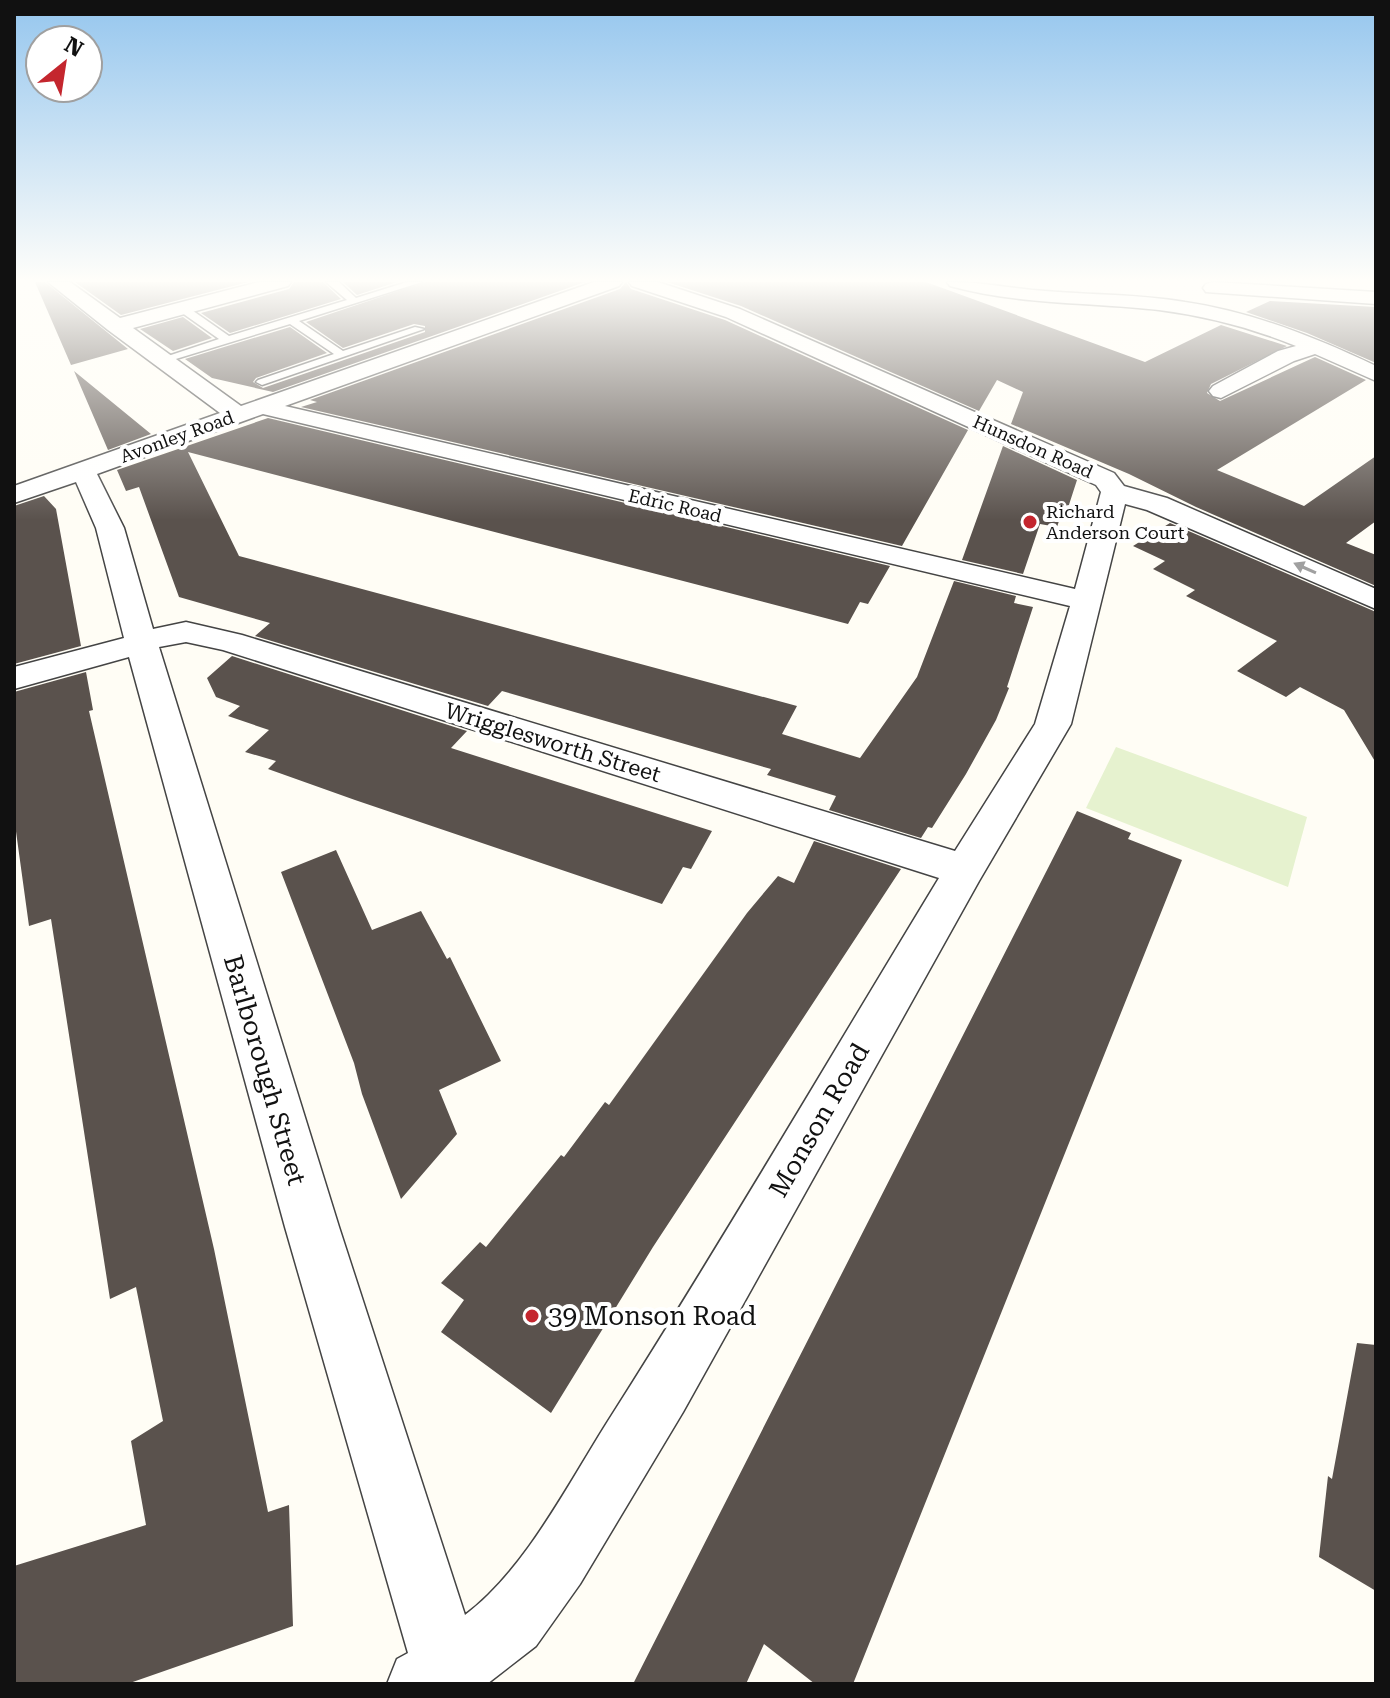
<svg xmlns="http://www.w3.org/2000/svg" width="1390" height="1698" viewBox="0 0 1390 1698" font-family="'Roboto Serif',serif">
  <rect width="100%" height="100%" fill="#fffdf5"/>
  <!-- pitch -->
  <path fill="#e6f2cf" d="M1116,747L1307,817L1288,887L1086,808Z"/>
  <!-- building -->
  <path fill="#5a524d" d="M35,282H45L128,349L71,365Z
    M75,282H248L121,315Z
    M294,282H323L341,299L230,333L201,313L289,289Z
    M343,282H397L357,295Z
    M425,282H585L273,392L212,378L185,359L290,327L327,353L256,378L253,382L263,388L425,332V326L414,324L343,348L306,322Z
    M626,282L631,289L725,320L968,430L902,546L301,407L317,402L310,400L620,289Z
    M667,282H926L1145,362L1221,325L1287,346L1211,384L1207,393L1220,401L1315,357L1366,380L1217,470L1304,506L1376,456V521L1346,543L1376,555V586L1196,507L1129,474L1011,424L1023,392L997,380L979,411L741,306Z
    M1270,301L1376,307V363L1307,333L1246,312Z
    M183,317L212,338L173,351L140,329Z
    M74,371L151,434L108,450Z
    M268,418L890,566L868,604L860,602L848,624L188,452L239,556L797,706L782,734L860,758L917,677L954,581L1016,596L1014,603L1033,607L1007,687L1009,688L996,720L966,774L932,828L928,827L921,838L829,810L836,796L767,775L771,769L502,691L488,706L255,636L270,623L179,597L139,487L126,491L117,470Z
    M1003,446L1077,480L1066,514L1062,512L1057,527L1040,524L1023,574L962,560Z
    M44,496L56,509L81,646L14,664V506Z
    M1170,523L1376,612V763L1344,710L1300,687L1286,697L1237,671L1277,641L1186,596L1195,590L1153,569L1165,561L1133,546Z
    M232,656L467,731L451,748L712,831L691,869L683,867L662,904L355,800L268,769L276,761L245,752L269,730L228,716L240,706L216,697L207,678Z
    M86,672L93,710L89,711L214,1249L268,1512L289,1505L293,1626L127,1684H14V1566L146,1525L131,1441L163,1421L136,1287L110,1299L51,919L29,926L14,817V692Z
    M1077,811L1131,833L1128,839L1182,860L853,1684H815L764,1644L746,1684H633Z
    M814,841L901,869L653,1247L551,1413L441,1332L464,1300L441,1283L480,1242L486,1247L561,1155L564,1157L605,1102L609,1105L747,913L778,876L794,883Z
    M336,850L372,930L421,911L447,959L450,957L501,1061L439,1090L457,1134L401,1199L362,1094L354,1063L281,872Z
    M1357,1343L1376,1345V1591L1319,1557L1328,1476L1332,1479Z"/>
  <g fill="none" stroke-linecap="round" stroke-linejoin="round">
    <defs>
      <path id="service" d="M326,282H339L356,298L407,282H422L299,321L343,351L415,327L424,329L262,385L256,382L258,380L334,354L290,324L166,362L156,360L219,339L178,310V306H186L229,336L347,300Z"/>
      <path id="minor" d="M48,282H70L120,318L259,282H291L288,286L133,328L241,406L594,282H622L619,286L285,406L1075,589L1101,492L1096,485L726,317L632,286L629,282H658L740,309L1114,473L1124,486L1167,498L1376,589V609L1147,510L1125,504L1071,724L979,881L683,1412L580,1584L536,1646L487,1684H387L397,1659L408,1653L285,1227L129,657L14,689V667L124,638L96,528L76,482L14,503V486L220,413L108,330ZM263,414L1070,606L1035,724L955,851L242,635L186,622L153,629L124,528L97,474ZM186,642L223,650L939,878C829,1059 722,1242 608,1421C568,1484 525,1570 465,1615L339,1227L159,647Z
        M947,282C980,281 1012,289 1045,291C1091,295 1139,294 1185,302C1252,312 1315,337 1376,366V381L1315,354L1294,361L1221,398L1213,396L1209,391L1213,386L1278,351L1296,346C1252,328 1206,316 1159,310C1088,302 1019,305 950,286Z
        M1213,282L1376,292V304L1206,292L1203,288L1206,284Z"/>
    </defs>
    <!-- service casing -->
    <use href="#service" stroke="#444" stroke-width="3"/>
    <!-- minor casing -->
    <use href="#minor" stroke="#444" stroke-width="3"/>
    <!-- service -->
    <use href="#service" fill="#fff" fill-rule="evenodd"/>
    <!-- minor -->
    <use href="#minor" fill="#fff" fill-rule="evenodd"/>
  </g>
  <!-- one-way arrows -->
  <defs><path id="oneway-solid" d="M-6-.8H1V-3.2L6.5 0L1 3.2V.8H-6Z" transform="scale(2)"/></defs>
  <use fill="#a0a0a0" href="#oneway-solid" transform="translate(1305 568) rotate(-156)"/>
  <!-- sky -->
  <linearGradient id="sky" x2="0" y2="1"><stop stop-color="#95c6ee"/><stop offset="0.54" stop-color="#fffefa"/><stop offset="1" stop-color="#fffefa" stop-opacity="0"/></linearGradient>
  <rect width="1390" height="520" fill="url(#sky)"/>
  <!-- markers -->
  <g fill="#c4262e" stroke="#fff" stroke-width="3">
    <circle cx="1030" cy="522" r="8"/>
    <circle cx="532" cy="1316" r="8"/>
  </g>
  <g text-anchor="middle" stroke-width="8" stroke-linejoin="round" paint-order="stroke">
    <!-- far-street labels -->
    <g font-size="18" fill="#111" stroke="#fff">
      <text transform="translate(177 437) rotate(-20)" y="6">Avonley Road</text>
      <text transform="translate(1033 447) rotate(24)" y="6">Hunsdon Road</text>
      <text transform="translate(675 506) rotate(13)" y="6">Edric Road</text>
    </g>
    <!-- far-poi labels -->
    <g font-size="18" fill="#111" stroke="#fff" text-anchor="start">
      <text x="1046" y="518">Richard<tspan x="1046" dy="21">Anderson Court</tspan></text>
    </g>
    <!-- street labels -->
    <g font-size="22" fill="#111" stroke="#fff">
      <text transform="translate(553 742) rotate(17)" y="8">Wrigglesworth Street</text>
    </g>
    <!-- near-street labels -->
    <g font-size="26" fill="#111" stroke="#fff">
      <text transform="translate(265 1070) rotate(74)" y="9">Barlborough Street</text>
      <text transform="translate(819 1120) rotate(-60)" y="9">Monson Road</text>
    </g>
    <!-- near-poi labels -->
    <g font-size="26" fill="#111" stroke="#fff" text-anchor="start">
      <text x="548" y="1325">39 Monson Road</text>
    </g>
  </g>
  <!-- border -->
  <rect width="1390" height="1698" fill="none" stroke="#111111" stroke-width="32"/>
  <!-- north arrow -->
  <g transform="translate(64 64) rotate(30)"><circle r="38" fill="#ffffff" stroke="#a0a0a0" stroke-width="2"/>
  <path d="M0-6L14 30L0 20L-14 30Z" fill="#c4262e"/>
  <text y="-12" font-size="22" font-weight="bold" text-anchor="middle" fill="#111111">N</text>
  </g>
</svg>
